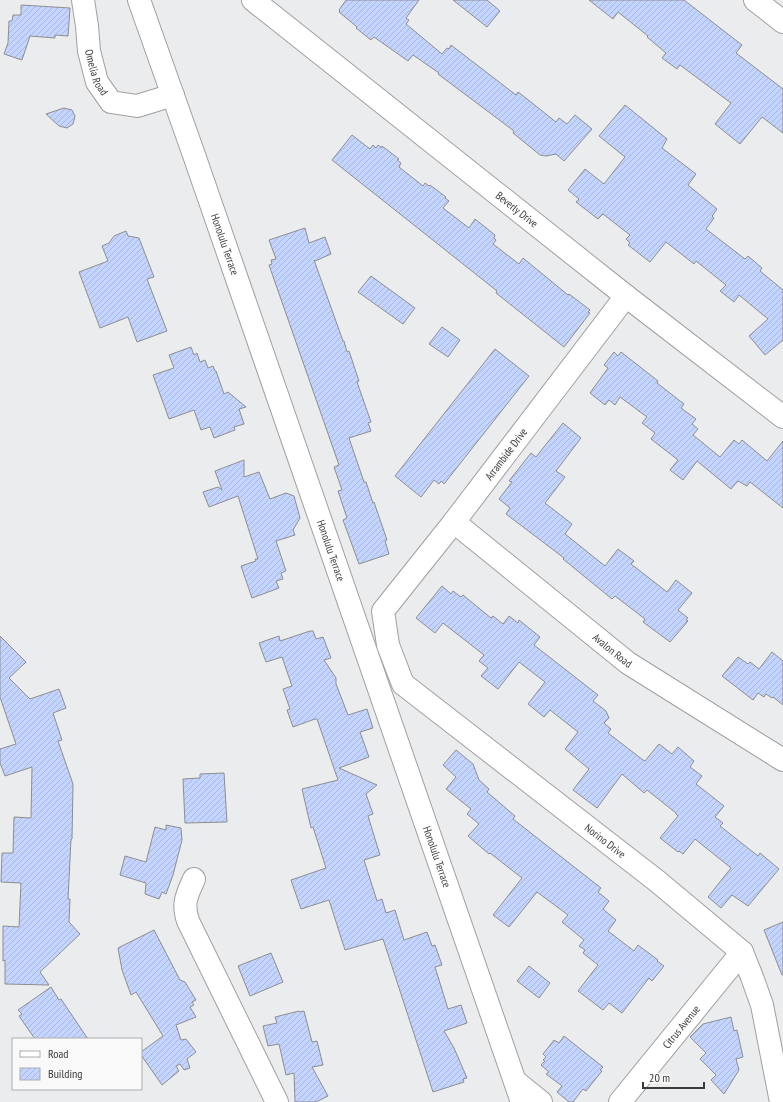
<svg xmlns="http://www.w3.org/2000/svg" width="783" height="1102" viewBox="0 0 783 1102" font-family="'PT Sans Narrow',sans-serif">
  <defs>
    <pattern id="building-hatch" width="6" height="6" patternUnits="userSpaceOnUse"><rect width="6" height="6" fill="#c3d4fe"/><path d="M-1 1l2-2M0 6l6-6M5 7l2-2" fill="none" stroke="#a8b7db"/></pattern>
  </defs>
  <rect width="100%" height="100%" fill="#ebeced"/>
  <!-- building -->
  <path fill="url(#building-hatch)" stroke="#8e8e8f" d="M346,0H419L406,18L409,20L406,24L442,54L447,48L449,49L451,45L516,95L518,92L522,95L556,122L559,118L567,124L575,115L592,129L564,161L556,154L546,156L540,155L513,133L514,131L438,74L439,73L413,55L408,61L374,37L371,40L356,28L357,27L339,12L340,11L339,10Z
    M453,0H487L500,11L487,27Z
    M589,0H684L742,45L736,53L783,89V133L762,117L740,144L715,124L731,103L680,65L677,69L662,58L666,53L647,37L648,36L618,12L613,19Z
    M21,5L70,8L68,36L55,35V38L30,36L22,60L4,54L8,43L9,21H12L13,15H21Z
    M625,105L667,139L662,148L696,174L688,185L717,209L712,216L714,218L706,229L745,259L748,256L762,268L760,271L783,290V340L765,355L749,336L768,319L739,295L734,302L720,291L726,285L696,261L694,264L666,242L650,262L628,245L630,243L626,239L630,235L603,214L598,219L576,202L579,199L568,190L585,169L604,184L625,157L599,136Z
    M64,108L72,110L75,116L73,124L67,128L59,126L46,114Z
    M352,135L370,149L373,145L376,148L378,145L382,148V146L399,159L397,160L401,163L399,167L423,186L425,183L429,186L430,185L446,197L445,198L449,201L443,208L469,228L475,219L495,235L494,238L496,240L493,244L519,264L523,258L568,295L569,294L590,310L588,312L590,313L564,347L496,293L497,291L332,160Z
    M305,228L309,243L325,237L331,254L315,261L314,260L343,341H344L347,352L349,351L359,381L357,382L371,422L368,423L371,431L349,438L364,482H366L373,503L374,502L387,540L385,541L389,554L359,564L343,520L347,518L338,491L342,490L334,467L339,465L269,265L272,264L271,260L276,259L269,240Z
    M126,231L128,236L139,238L154,277L147,279L167,331L137,342L128,317L100,328L79,272L108,261L102,246L109,243L114,236Z
    M371,276L415,308L403,324L358,292Z
    M442,327L460,340L448,357L429,344Z
    M191,347L194,355L197,353L200,362L205,360L208,368L213,366L215,371H216L224,394L228,392L246,407L239,409L244,424L234,427L235,430L214,438L210,427L201,430L194,410L169,419L153,375L174,368L169,355Z
    M495,349L529,376L444,484L441,481L439,484L434,480L421,497L395,476Z
    M614,352L618,356L621,352L658,381L657,383L684,404L681,408L696,419L692,424L698,429L693,435L720,457L734,440L739,444L742,440L767,461L783,441V508L750,482L747,486L738,481L731,489L697,461L683,480L670,470L678,460L651,439L655,433L642,423L647,417L620,397L615,405L609,400L605,405L590,393L608,368L604,365Z
    M563,423L581,438L556,471L565,477L545,503L572,524L565,534L605,566L618,549L634,561L631,564L667,592L676,580L692,593L678,610L688,618L686,620L688,621L670,642L643,622L645,619L615,596L612,599L563,559L564,558L506,514L510,508L499,499L512,482L509,481L531,453L536,457Z
    M244,460V477L259,472L270,499L286,493L294,496L300,518L293,530L295,535L276,541L286,571L281,573L283,579L276,581L279,588L252,598L241,566L256,561L255,559H258L238,496L209,507L203,492L218,487L222,490L215,471Z
    M442,586L451,594L453,591L461,597L463,595L491,618L493,616L503,624L509,616L518,623L519,620L540,637L534,645L598,695L593,701L606,711L609,718L604,723L611,729L608,733L643,760L645,761L659,744L672,754L678,747L694,761L690,767L702,776L696,784L724,806L715,817L723,823L720,826L758,856L760,853L779,869L748,906L732,895L721,908L708,897L731,868L695,839L683,854L679,851L678,852L660,838L678,816L676,814V813L647,790L644,793L622,774L597,808L573,790L589,769L565,749L578,732L550,710L544,717L528,704L545,682L519,662L498,689L481,676L488,668L479,661L484,655L443,623L435,633L416,618Z
    M310,631H313L316,639L323,637L331,658L324,660L336,678V684L348,715L367,709L373,728L360,732L369,757L339,768L377,785L366,794L373,814L368,816L380,855L364,860L377,901L382,899L386,913L395,910L404,940L427,932L432,946L435,945L442,965L435,967L448,1009L461,1005L467,1023L444,1031L454,1048L467,1078L463,1079L464,1082L433,1092L383,939L345,950L329,900L301,909L291,880L326,868L313,827L311,828L302,789L338,780L317,719H315L293,727L287,710L290,709L283,689L292,686L282,657L266,662L259,643L279,636L280,641Z
    M0,636L26,662L9,678L30,699L59,689L66,708L53,713L62,740L58,741L73,784L72,839H71L68,899H70L69,922L80,934L40,972L49,985L5,984V960L3,961V926L19,927L21,883L1,882L2,853H13L14,817L31,818L32,767L5,776L0,763V749L16,744L0,697Z
    M772,652L783,661V705L773,697L772,698L766,694L764,697L758,693L753,700L722,676L738,657L748,664L750,662L759,669Z
    M456,750L473,764L479,780L489,789L487,792L515,816L513,819L601,888L598,892L609,901L603,909L616,920L608,931L634,951L638,945L658,960L657,961L664,966L652,981L649,978L622,1013L609,1003L603,1010L578,991L598,965L583,953L585,950L579,946L584,940L562,922L568,915L537,892L509,927L493,915L522,878L490,853L489,854L468,836L479,824L467,814L471,809L446,789L456,777L443,765Z
    M224,773L227,822L185,823L183,779L200,778V774Z
    M166,825L181,828L182,840L173,875L166,894L162,892L159,899L145,894L146,883L120,875L125,856L146,862L155,827L166,830Z
    M783,922V975H782L764,930Z
    M154,930L180,980L185,982L196,1000L192,1002L194,1005L190,1007L196,1017L176,1025L181,1040L186,1039L196,1052L187,1059L190,1068L184,1070L180,1064L176,1066L179,1071L162,1085L141,1055V1052L163,1036L136,992L131,995L122,970L118,948Z
    M271,953L283,982L250,996L238,966Z
    M529,966L550,983L539,998L517,981Z
    M51,987L59,1000L61,999L88,1039H35L19,1016L22,1014L18,1010Z
    M299,1011L300,1012L304,1011L312,1042L317,1041L323,1065L312,1067L328,1096L316,1102H295L294,1073L286,1075L279,1044L268,1046L263,1026L277,1023L275,1017Z
    M731,1017L734,1031L737,1030L743,1057L736,1059L739,1070L724,1094L711,1080L716,1075L700,1059L706,1053L690,1037L703,1024Z
    M564,1036L603,1067L600,1070L602,1071L586,1091L583,1089L573,1102H569L557,1092L562,1086L546,1074L549,1072L541,1065L545,1061L543,1060L546,1057L543,1054L554,1040L559,1043Z"/>
  <g fill="none" stroke-linecap="round" stroke-linejoin="round">
    <defs>
      <g id="minor">
        <path id="s1" d="M83,0L87,26L89,51L97,82L111,102L137,106L173,95"/>
        <path id="s2" d="M139,0L194,155L522,1102"/>
        <path id="s3" d="M253,0L626,296L783,417"/>
        <path d="M755,0L783,22"/>
        <path id="s4" d="M626,296L454,522L383,611L388,645L403,684L657,881L742,952L752,977L762,1005L781,1102"/>
        <path id="s5" d="M454,522L628,663L783,760"/>
        <path d="M194,879C187,895 182,903 188,921L277,1102"/>
        <path d="M515,1081L541,1102"/>
        <path id="s6" d="M620,1102L742,952"/>
      </g>
    </defs>
    <!-- minor casing -->
    <use href="#minor" stroke="#a0a0a1" stroke-width="24"/>
    <!-- minor -->
    <use href="#minor" stroke="#fff" stroke-width="22"/>
  </g>
  <g text-anchor="middle" stroke-width="3" stroke-linejoin="round" paint-order="stroke">
    <!-- street labels -->
    <g font-size="11" fill="#3b3b3c" stroke="#f9f9fa">
      <text dy="4" stroke="none"><textPath href="#s1" startOffset="74">Omelia Road</textPath></text>
      <text dy="4" stroke="none"><textPath href="#s3" startOffset="337">Beverly Drive</textPath></text>
      <text dy="4" stroke="none"><textPath href="#s2" startOffset="259">Honolulu Terrace</textPath></text>
      <text transform="translate(506 454) rotate(-53)" y="4">Arrambide Drive</text>
      <text dy="4" stroke="none"><textPath href="#s2" startOffset="583">Honolulu Terrace</textPath></text>
      <text dy="4" stroke="none"><textPath href="#s5" startOffset="204">Avalon Road</textPath></text>
      <text dy="4" stroke="none"><textPath href="#s4" startOffset="730">Norino Drive</textPath></text>
      <text dy="4" stroke="none"><textPath href="#s2" startOffset="907">Honolulu Terrace</textPath></text>
      <text dy="4" stroke="none"><textPath href="#s6" startOffset="97">Citrus Avenue</textPath></text>
    </g>
  </g>
  <!-- legend -->
  <rect x="12" y="1038" width="130" height="52" fill="#f9f9fa" stroke="#adadae"/>
  <rect x="20" y="1051" width="20" height="6" fill="#ffffff" stroke="#adadae"/>
  <text x="48" y="1058" font-size="12" fill="#3b3b3c">Road</text>
  <rect x="20" y="1068" width="20" height="12" fill="url(#building-hatch)" stroke="#adadae"/>
  <text x="48" y="1078" font-size="12" fill="#3b3b3c">Building</text>
  <!-- scale -->
  <path d="M643 1082v6h61v-6" fill="none" stroke="#3b3b3c" stroke-width="2"/>
  <text x="649" y="1082" font-size="12" fill="#3b3b3c" stroke="#f9f9fa" stroke-width="3" paint-order="stroke">20 m</text>
</svg>
